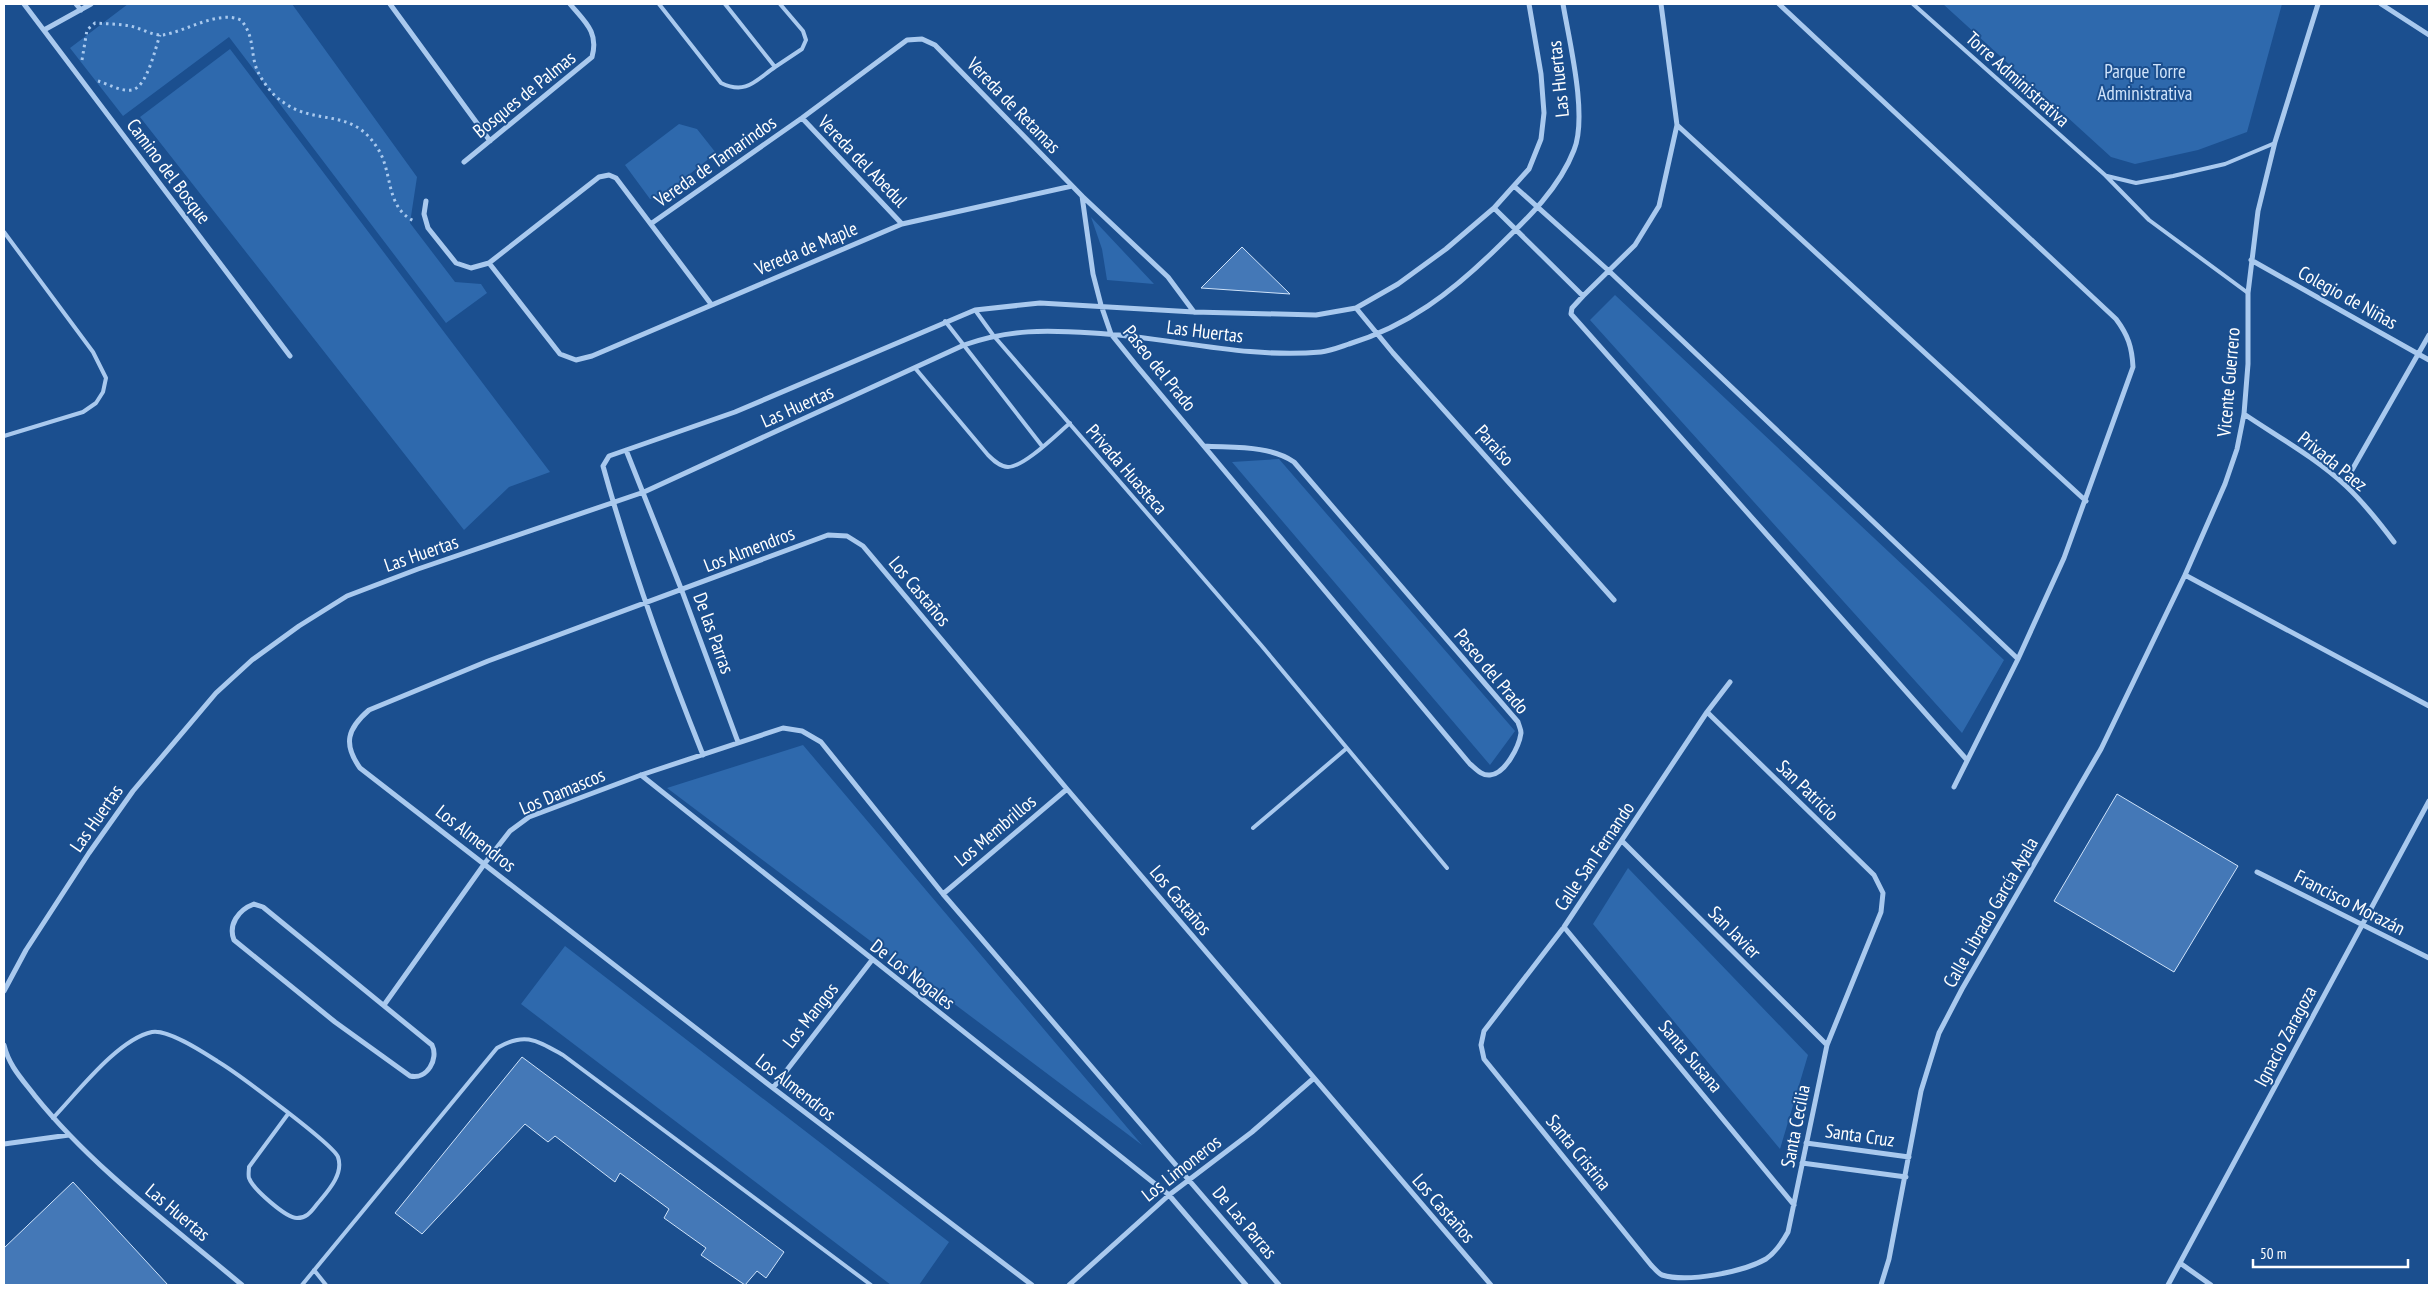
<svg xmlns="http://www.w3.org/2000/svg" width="2433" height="1289" viewBox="0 0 2433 1289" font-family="'PT Sans Narrow',sans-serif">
  <rect width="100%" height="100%" fill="#1b4f8f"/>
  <!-- green -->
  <path fill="#2e69ad" d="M128,4H292L417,177L410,223L455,282L481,284L487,293L446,323L229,37L123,116L70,48Z
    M1943,4H2282L2247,132L2198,150L2135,164L2111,157Z
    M230,49L550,472L509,487L464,530L140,117Z
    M679,124L697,129L716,153L661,197L650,199L625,165Z
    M1091,217L1154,284L1107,280L1102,249Z
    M1615,295L2004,660L1962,733L1590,320Z
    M1279,459L1515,731L1490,765L1232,462Z
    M803,745L1142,1145L667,788Z
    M1628,868L1808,1055L1780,1149L1593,924Z
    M565,946L949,1242L919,1285H891L521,1004Z"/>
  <!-- building -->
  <path fill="#4478b7" stroke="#cfe3fa" d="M1242,247L1290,294L1201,288Z
    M2117,794L2238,866L2174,972L2054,901Z
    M522,1057L784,1252L766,1278L757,1271L745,1285L701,1255L706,1248L664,1218L669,1209L620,1173L615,1182L555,1136L548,1142L525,1124L422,1234L395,1213Z
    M73,1182L168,1285H4V1248Z"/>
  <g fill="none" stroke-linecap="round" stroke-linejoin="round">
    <!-- path -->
    <path stroke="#a9c9ee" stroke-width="3" stroke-dasharray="2.5 4" stroke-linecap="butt" d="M82,60L87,30L95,23C107,24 119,24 130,26C141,28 153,36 163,35C187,31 218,10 241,20C255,37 250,52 257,70C262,81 273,96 283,102C317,127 352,106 378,149C393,172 385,207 414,221
      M98,81C108,84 122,92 132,90C147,87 155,49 160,35"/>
    <!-- service -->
    <path stroke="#a9c9ee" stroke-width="4" d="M659,4L721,83C746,95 755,81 775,67
      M725,4L775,67L802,49L806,40L803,31L780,4
      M1913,4L2105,175L2149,220L2248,293
      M2107,176L2136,183L2173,176L2225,164L2275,143
      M4,232L93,352L106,378L103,392L96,403L83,412L4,436
      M975,310L993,335L1261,645L1447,868
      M945,321L1042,446
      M915,368L988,455C993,460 1000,467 1008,467C1024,467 1057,434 1070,423
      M1253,828L1347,748
      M53,1118C77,1093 118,1039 152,1032C168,1029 203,1052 217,1061C234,1071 333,1144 338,1157C344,1174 328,1191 318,1203C312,1210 308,1218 297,1218C286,1218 253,1189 249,1178C248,1175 249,1170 249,1167L288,1114
      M314,1270L326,1285
      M302,1285L497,1048C525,1032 536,1040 563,1055L871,1285"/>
    <!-- minor -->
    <path stroke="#a9c9ee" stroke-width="5" d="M24,4L290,356
      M76,4L81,10
      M390,4L490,141
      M1661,4L1677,125L1659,206L1635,245L1583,296L1572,308L1571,314L1967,760
      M1779,4L2116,319C2128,335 2132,347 2133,367L2064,558L2018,659L1954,787
      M2381,4L2429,35
      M44,30L91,4
      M802,118L902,224
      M1677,125L2086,501
      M464,162L592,57C599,32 585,22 570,4
      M1514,186L1609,271L2018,659
      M1082,196L1093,274L1101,305L1111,334L1136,365L1470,764C1476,769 1482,776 1490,775C1505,774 1519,747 1521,733C1521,729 1519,726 1518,722L1294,462C1269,445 1233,448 1204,446
      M426,201L424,214L428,228L456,263L471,268L489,263L560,354L576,360L592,356L902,224L1072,186
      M1494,208L1583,296
      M652,223L802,118L907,40L922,39L935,45L1082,196L1168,277L1194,312
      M2251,260L2429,360
      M489,263L599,177L609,175L616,178L711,304
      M1356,308L1393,353L1614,600
      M2244,414C2278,437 2316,458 2346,486C2364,503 2379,522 2394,542
      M626,450L682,591L738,742
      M2344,484L2429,335
      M2185,575L2429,706
      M1707,712L1874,875L1883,893L1881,912L1827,1045L1788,1232C1782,1243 1776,1252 1766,1259C1743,1272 1688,1283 1662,1275C1658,1273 1654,1268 1651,1265L1484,1059L1481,1045L1484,1031L1564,927L1707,712L1730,682
      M703,755C665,660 630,564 603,466L609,456L735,412L975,310L1040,303L1194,312L1316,315L1356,308L1398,284L1446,249L1494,208L1529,169L1541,139L1544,113L1541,74L1529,4
      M641,775L1169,1195L1246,1285
      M1622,841L1827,1045
      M2257,872L2429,958
      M943,894L1067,789
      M254,904L263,907L432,1045C439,1059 427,1080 410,1076L335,1022L234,940C228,925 238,910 254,904Z
      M1564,927L1794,1205
      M4,991L26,950L89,853L133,791L216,693L252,660L299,626L347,596L418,569L644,492L964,345C1010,329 1046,330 1093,333C1169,337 1244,359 1321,352C1330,351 1340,347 1349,344C1408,326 1452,292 1496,249C1526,220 1559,189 1574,150C1588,116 1569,40 1563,4
      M384,1005L485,863L510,831L529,817L641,775L783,728L802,731L821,742L943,894L1279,1285
      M4,1045C9,1066 22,1079 35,1096C94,1169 171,1225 242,1285
      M773,1088L872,960
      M1806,1143L1909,1157
      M4,1144L69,1135
      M1802,1163L1906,1177
      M2180,1263L2211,1285
      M1032,1285L773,1088L360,768C343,744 347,729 369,710L488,661L828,535L847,536L863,546L1067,789L1491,1285
      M1069,1285L1169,1195L1252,1132L1314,1078
      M1881,1285L1889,1259L1921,1091L1939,1033L1962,989L2101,749L2185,575L2225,484L2237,449L2244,414L2248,364V293L2258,211L2275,142L2318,4
      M2168,1285L2429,801"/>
  </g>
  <g text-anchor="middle" stroke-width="4" stroke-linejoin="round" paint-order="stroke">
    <!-- park labels -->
    <g font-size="19" fill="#cfe3fa" stroke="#1b4f8f">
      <text x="2145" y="78">Parque Torre<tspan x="2145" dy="22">Administrativa</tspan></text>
    </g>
    <!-- street labels -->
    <g font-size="19" fill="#fff" stroke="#1b4f8f">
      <text transform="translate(1558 79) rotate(-96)" y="7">Las Huertas</text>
      <text transform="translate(2018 79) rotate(42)" y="7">Torre Administrativa</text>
      <text transform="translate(524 94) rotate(-39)" y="7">Bosques de Palmas</text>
      <text transform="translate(1014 105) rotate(46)" y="7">Vereda de Retamas</text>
      <text transform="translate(715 161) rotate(-35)" y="7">Vereda de Tamarindos</text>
      <text transform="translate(863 161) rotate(46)" y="7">Vereda del Abedul</text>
      <text transform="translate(169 171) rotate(53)" y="7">Camino del Bosque</text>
      <text transform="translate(806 248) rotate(-23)" y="7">Vereda de Maple</text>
      <text transform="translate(2348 297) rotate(29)" y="7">Colegio de Niñas</text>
      <text transform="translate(1205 331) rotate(7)" y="7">Las Huertas</text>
      <text transform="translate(1160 368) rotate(51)" y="7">Paseo del Prado</text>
      <text transform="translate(2228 382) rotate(-85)" y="7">Vicente Guerrero</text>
      <text transform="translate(797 406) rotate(-24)" y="7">Las Huertas</text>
      <text transform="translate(1495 445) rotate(48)" y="7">Paraíso</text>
      <text transform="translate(2333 461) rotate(39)" y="7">Privada Paez</text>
      <text transform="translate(1127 469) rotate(49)" y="7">Privada Huasteca</text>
      <text transform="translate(749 549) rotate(-21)" y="7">Los Almendros</text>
      <text transform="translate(421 553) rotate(-19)" y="7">Las Huertas</text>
      <text transform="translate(920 591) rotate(50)" y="7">Los Castaños</text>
      <text transform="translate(714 633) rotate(70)" y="7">De las Parras</text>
      <text transform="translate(1492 671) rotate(50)" y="7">Paseo del Prado</text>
      <text transform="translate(1808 790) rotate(44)" y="7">San Patricio</text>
      <text transform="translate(562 791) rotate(-23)" y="7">Los Damascos</text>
      <text transform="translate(96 818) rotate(-55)" y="7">Las Huertas</text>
      <text transform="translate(995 830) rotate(-40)" y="7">Los Membrillos</text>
      <text transform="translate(476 838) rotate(38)" y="7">Los Almendros</text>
      <text transform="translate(1594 856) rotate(-56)" y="7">Calle San Fernando</text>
      <text transform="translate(1181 900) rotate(50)" y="7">Los Castaños</text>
      <text transform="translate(2350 902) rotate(27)" y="7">Francisco Morazán</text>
      <text transform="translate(1990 912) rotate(-60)" y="7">Calle Librado García Ayala</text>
      <text transform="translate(1735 932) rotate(45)" y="7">San Javier</text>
      <text transform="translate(913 974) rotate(38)" y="7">De Los Nogales</text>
      <text transform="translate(810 1015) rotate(-52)" y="7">Los Mangos</text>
      <text transform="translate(2285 1036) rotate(-62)" y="7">Ignacio Zaragoza</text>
      <text transform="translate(1691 1056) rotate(50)" y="7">Santa Susana</text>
      <text transform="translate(796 1087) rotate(38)" y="7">Los Almendros</text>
      <text transform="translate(1795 1126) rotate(-79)" y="7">Santa Cecilia</text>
      <text transform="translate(1860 1135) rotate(8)" y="7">Santa Cruz</text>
      <text transform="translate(1579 1152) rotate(51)" y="7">Santa Cristina</text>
      <text transform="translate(1181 1168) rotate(-38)" y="7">Los Limoneros</text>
      <text transform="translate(1444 1208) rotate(49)" y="7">Los Castaños</text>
      <text transform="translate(178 1212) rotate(40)" y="7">Las Huertas</text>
      <text transform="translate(1245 1222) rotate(50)" y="7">De Las Parras</text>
    </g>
  </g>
  <!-- border -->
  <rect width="2433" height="1289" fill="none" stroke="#ffffff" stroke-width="10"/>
  <!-- scale -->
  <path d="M2253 1259v8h155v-8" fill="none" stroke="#ffffff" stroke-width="2.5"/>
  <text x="2260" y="1259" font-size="15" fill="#ffffff" stroke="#1b4f8f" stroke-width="4" paint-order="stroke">50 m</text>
</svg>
